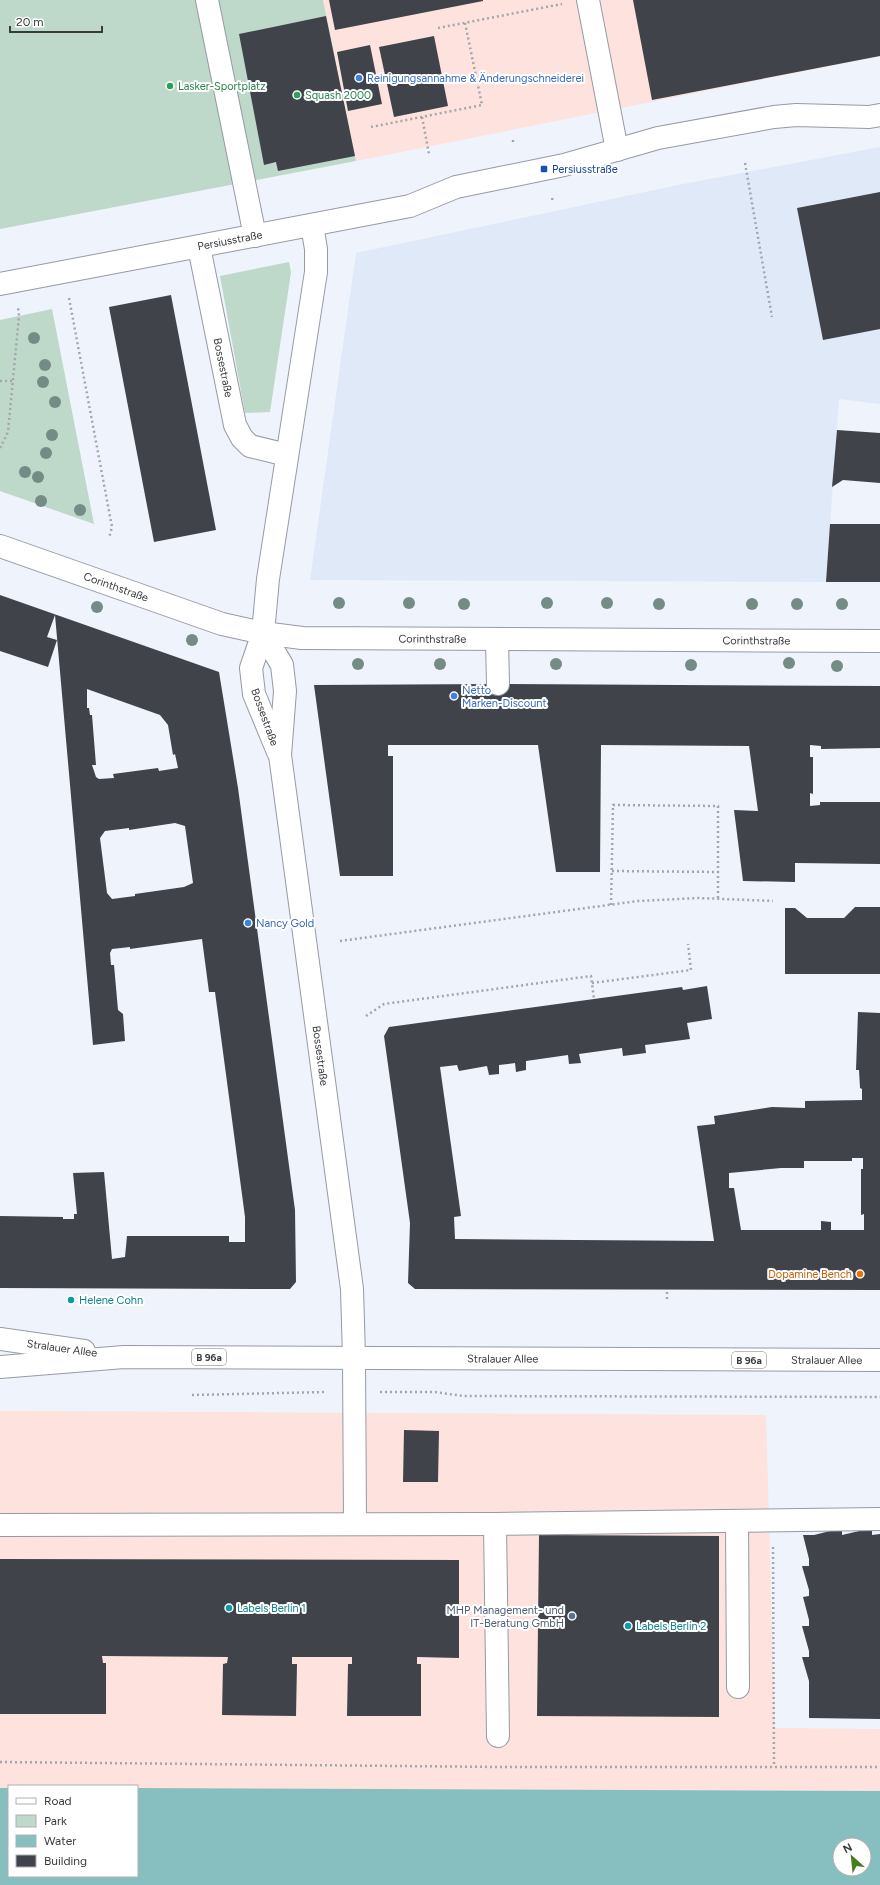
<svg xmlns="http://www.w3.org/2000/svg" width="880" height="1885" viewBox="0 0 880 1885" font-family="Figtree,sans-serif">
  <rect width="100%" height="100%" fill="#eff3fb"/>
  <!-- commercial -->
  <path fill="#fde2de" d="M323,0H880V56L356,161Z
    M0,1411L766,1415L775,1728L880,1729V1791L137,1788V1786H9V1788H0Z"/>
  <!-- built -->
  <path fill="#e0e9f8" d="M880,147V404L839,399L826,582L310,580L356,253L678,185Z"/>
  <!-- green -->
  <path fill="#bed8ca" d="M0,0H323L356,161L0,229Z
    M289,262L291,272L270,412L245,413L220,276Z
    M52,309L94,524L0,491V320Z"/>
  <!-- water -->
  <path fill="#87bfc0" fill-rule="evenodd" d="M0,1788H9V1876H137V1788L880,1791V1885H0ZM840,1845H864V1869H840Z"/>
  <!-- building -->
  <path fill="#40434a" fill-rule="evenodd" d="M329,0H483V1L335,30Z
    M633,0H880V56L652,100Z
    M326,16L355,156L278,171L276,162L264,165L239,34Z
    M434,36L448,106L394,117L379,47Z
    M370,45L382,104L348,111L337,52Z
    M880,192V329L823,340L797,208Z
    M171,295L216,530L154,542L109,307Z
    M837,430L880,433V483L843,480L832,487Z
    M830,524H880V582H826Z
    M0,595L219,672L238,788L295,1210L296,1282L290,1289L0,1288V1216L63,1217V1219H74V1214H77L73,1173L104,1172L112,1259L125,1257L127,1236H229V1242H245V1217L215,992H209L202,939L130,949V947L112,949L110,953L111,965H114L118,1010L123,1014L125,1041L93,1045L55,615L47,637L57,640L48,667L0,651ZM87,689L160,715L168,725L173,755L175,754L178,768L159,771L158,768L113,774L114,778L99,779L96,777L92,765H96L92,715H90L89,708H87ZM175,823L185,826L193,883L184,887L135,894V896L112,899L107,893L100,838L105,831L129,828V830Z
    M498,684L880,686V748L821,749V746L810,745V757H813V794L810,793V806L820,805V802H880V864L795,863V882L743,881L734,810L758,811L749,746L601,745L600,872H556L538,745H388V756H393V876H340L314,685Z
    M855,907H880V974H785V908H795L807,918H844Z
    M707,986L712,1019L687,1023L690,1039L645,1045L646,1053L623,1056L622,1048L579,1054L581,1063L569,1064L568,1055L526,1061V1070L516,1072L515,1063L499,1065V1074L489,1075L487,1066L459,1071L457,1065L440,1067L461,1216L454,1217L455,1239L714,1241L697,1126L715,1124L714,1116L772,1107L805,1108V1101L862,1100V1089L860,1088L859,1070H856L858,1012L880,1013V1290L415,1289L408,1283L410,1223L384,1036L389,1027L682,987L683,990ZM852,1158H863V1169H861V1215L864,1214V1230H831V1222L821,1221V1230H741L734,1188H729V1173L781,1168H804V1161H852Z
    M404,1430L439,1431L438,1482H403Z
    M842,1528V1535L872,1528V1535L880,1534V1719L809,1718V1681L802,1657H809V1651L802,1626H809V1620L803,1597L809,1596V1590L802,1566H809V1559L803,1535H814Z
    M539,1535L719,1536V1717L537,1716Z
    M0,1559L459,1560V1658L417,1657V1664H421V1716H347L348,1664H352V1657H292V1664H297L296,1716L222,1715L223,1664L227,1663L228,1657L102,1656L103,1663H106V1714H0Z"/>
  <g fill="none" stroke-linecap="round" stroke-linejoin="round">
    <defs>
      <g id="minor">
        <path d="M207,0L255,236"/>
        <path d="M588,0L617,150"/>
        <path id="s1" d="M199,247L235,425L242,438L250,446L287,455"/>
        <path id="s2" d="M0,284L410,206L456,187L564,165L658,138L774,117L796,115L869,117L880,115"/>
        <path id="s3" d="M0,546L222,624L263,633L302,638L880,641"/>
        <path id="s4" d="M263,633L282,665L285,691L280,755L352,1289L354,1357L355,1523"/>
        <path d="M497,640L498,684"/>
        <path d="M278,752L254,694L251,668L263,633L268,579L316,272V249L312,225"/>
        <path d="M737,1521L738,1687"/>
        <path d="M495,1524L498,1736"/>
        <path d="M0,1525L495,1524L880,1519"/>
      </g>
      <g id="major">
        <path d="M0,1339L84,1351"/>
        <path id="s5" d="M0,1367L124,1357L880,1360"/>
      </g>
    </defs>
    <!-- minor casing -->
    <use href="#minor" stroke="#969aa2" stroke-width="24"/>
    <!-- major casing -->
    <use href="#major" stroke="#969aa2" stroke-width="24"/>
    <!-- path -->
    <path stroke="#a3a6ac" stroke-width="2.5" stroke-dasharray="2 3" stroke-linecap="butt" d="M438,28L562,4
      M422,117L429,154
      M371,127L482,105L465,23
      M513,140V144
      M745,163L772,317
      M552,198L553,202
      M69,298L112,527L109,538
      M0,381H13
      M0,448L8,432L19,316L18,307
      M612,871L718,872
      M611,905L613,805L718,806V899
      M340,941L638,901L699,898L773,901
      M592,983L691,970L688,944
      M366,1016L384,1004L591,976L594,999
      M667,1299V1290
      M380,1392H435L463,1396L880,1397
      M192,1395L327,1392
      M773,1547L774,1767
      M0,1762L498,1767H880"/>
    <!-- minor -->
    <use href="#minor" stroke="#fff" stroke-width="22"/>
    <!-- major -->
    <use href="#major" stroke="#fff" stroke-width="22"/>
  </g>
  <!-- trees -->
  <g fill="#758c86">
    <circle cx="34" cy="338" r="6"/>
    <circle cx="45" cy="365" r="6"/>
    <circle cx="43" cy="382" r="6"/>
    <circle cx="55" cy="402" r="6"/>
    <circle cx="52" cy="435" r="6"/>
    <circle cx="46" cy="453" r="6"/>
    <circle cx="25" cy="472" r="6"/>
    <circle cx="38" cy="477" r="6"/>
    <circle cx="41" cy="501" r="6"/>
    <circle cx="80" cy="510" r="6"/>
    <circle cx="339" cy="603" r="6"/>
    <circle cx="409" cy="603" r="6"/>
    <circle cx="547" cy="603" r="6"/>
    <circle cx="607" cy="603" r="6"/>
    <circle cx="464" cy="604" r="6"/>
    <circle cx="659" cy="604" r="6"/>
    <circle cx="752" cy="604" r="6"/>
    <circle cx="797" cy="604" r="6"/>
    <circle cx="842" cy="604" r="6"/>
    <circle cx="97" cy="607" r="6"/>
    <circle cx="192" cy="640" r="6"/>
    <circle cx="789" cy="663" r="6"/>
    <circle cx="358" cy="664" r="6"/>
    <circle cx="440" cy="664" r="6"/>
    <circle cx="556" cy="664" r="6"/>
    <circle cx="691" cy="665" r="6"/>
    <circle cx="837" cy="666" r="6"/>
  </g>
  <!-- markers -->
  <g fill="#3f7fe0" stroke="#fff" stroke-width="1.5">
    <circle cx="359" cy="78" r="4"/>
    <circle cx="454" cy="696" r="4"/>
    <circle cx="248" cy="923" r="4"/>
  </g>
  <g fill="#2e9e5b" stroke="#fff" stroke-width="1.5">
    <circle cx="170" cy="86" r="4"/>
    <circle cx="297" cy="95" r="4"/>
  </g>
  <rect fill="#1a4fb4" stroke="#fff" stroke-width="1.5" x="540" y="165" width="8" height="8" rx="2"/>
  <circle fill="#e8710a" stroke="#fff" stroke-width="1.5" cx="860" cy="1274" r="4"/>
  <g fill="#0f9aa8" stroke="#fff" stroke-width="1.5">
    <circle cx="71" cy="1300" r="4"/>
    <circle cx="229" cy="1608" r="4"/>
    <circle cx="628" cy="1626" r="4"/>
  </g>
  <circle fill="#5c6f8a" stroke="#fff" stroke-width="1.5" cx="572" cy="1616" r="4"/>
  <g text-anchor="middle" stroke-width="4" stroke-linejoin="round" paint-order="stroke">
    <!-- shield labels -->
    <g fill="#fff" stroke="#747577" stroke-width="1">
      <rect x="192" y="1349" width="34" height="16" rx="3"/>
      <rect x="732" y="1352" width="34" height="16" rx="3"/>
    </g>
    <g font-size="10" font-weight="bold" fill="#383a3d">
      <text x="209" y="1361">B 96a</text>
      <text x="749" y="1364">B 96a</text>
    </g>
    <!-- shop labels -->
    <g font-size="11" fill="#366cbe" stroke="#fff" text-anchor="start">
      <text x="367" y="82">Reinigungsannahme &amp; Änderungschneiderei</text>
      <text x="462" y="694">Netto<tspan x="462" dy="13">Marken-Discount</tspan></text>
      <text x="256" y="927">Nancy Gold</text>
    </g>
    <!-- leisure labels -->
    <g font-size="11" fill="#27864d" stroke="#fff" text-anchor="start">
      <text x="178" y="90">Lasker-Sportplatz</text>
      <text x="305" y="99">Squash 2000</text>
    </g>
    <!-- transit labels -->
    <g font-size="11" fill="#164399" stroke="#fff" text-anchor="start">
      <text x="552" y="173">Persiusstraße</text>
    </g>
    <!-- street labels -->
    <g font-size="11" fill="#383a3d" stroke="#fff">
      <text dy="4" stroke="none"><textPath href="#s2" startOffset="234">Persiusstraße</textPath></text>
      <text dy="4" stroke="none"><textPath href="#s1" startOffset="123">Bossestraße</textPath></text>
      <text dy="4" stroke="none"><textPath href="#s3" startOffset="123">Corinthstraße</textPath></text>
      <text dy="4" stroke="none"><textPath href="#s3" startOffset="447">Corinthstraße</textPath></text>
      <text dy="4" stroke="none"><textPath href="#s3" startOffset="771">Corinthstraße</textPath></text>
      <text transform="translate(265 717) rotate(70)" y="4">Bossestraße</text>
      <text dy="4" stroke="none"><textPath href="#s4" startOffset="431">Bossestraße</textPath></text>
      <text transform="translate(62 1348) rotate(8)" y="4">Stralauer Allee</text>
      <text dy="4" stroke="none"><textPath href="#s5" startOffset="503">Stralauer Allee</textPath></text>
      <text dy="4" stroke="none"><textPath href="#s5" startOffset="827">Stralauer Allee</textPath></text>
    </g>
    <!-- food labels -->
    <g font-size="11" fill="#c56008" stroke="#fff" text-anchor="end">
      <text x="852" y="1278">Dopamine Bench</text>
    </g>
    <!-- culture labels -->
    <g font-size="11" fill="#0d838f" stroke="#fff" text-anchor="start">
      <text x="79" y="1304">Helene Cohn</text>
      <text x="237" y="1612">Labels Berlin 1</text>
      <text x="636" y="1630">Labels Berlin 2</text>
    </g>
    <!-- service labels -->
    <g font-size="11" fill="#4e5e75" stroke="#fff" text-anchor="end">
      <text x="564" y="1614">MHP Management- und<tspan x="564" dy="13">IT-Beratung GmbH</tspan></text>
    </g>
  </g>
  <!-- legend -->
  <rect x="8" y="1785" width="130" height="92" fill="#ffffff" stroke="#afb0b1"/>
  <rect x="16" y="1798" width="20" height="6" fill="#ffffff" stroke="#afb0b1"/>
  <text x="44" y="1805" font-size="12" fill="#383a3d">Road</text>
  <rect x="16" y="1815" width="20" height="12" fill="#bed8ca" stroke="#afb0b1"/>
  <text x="44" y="1825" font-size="12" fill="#383a3d">Park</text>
  <rect x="16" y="1835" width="20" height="12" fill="#87bfc0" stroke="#afb0b1"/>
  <text x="44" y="1845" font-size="12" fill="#383a3d">Water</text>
  <rect x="16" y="1855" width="20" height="12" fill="#40434a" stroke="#afb0b1"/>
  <text x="44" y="1865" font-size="12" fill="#383a3d">Building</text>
  <!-- north arrow -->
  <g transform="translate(852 1857) rotate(333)"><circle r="19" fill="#ffffff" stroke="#afb0b1"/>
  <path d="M0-3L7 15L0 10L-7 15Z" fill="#457f19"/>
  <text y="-6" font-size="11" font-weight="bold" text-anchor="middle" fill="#383a3d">N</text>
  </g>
  <!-- scale -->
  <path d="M10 26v6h92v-6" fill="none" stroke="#383a3d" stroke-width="2"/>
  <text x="16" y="26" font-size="12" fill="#383a3d" stroke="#ffffff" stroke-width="3" paint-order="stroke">20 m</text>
</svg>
